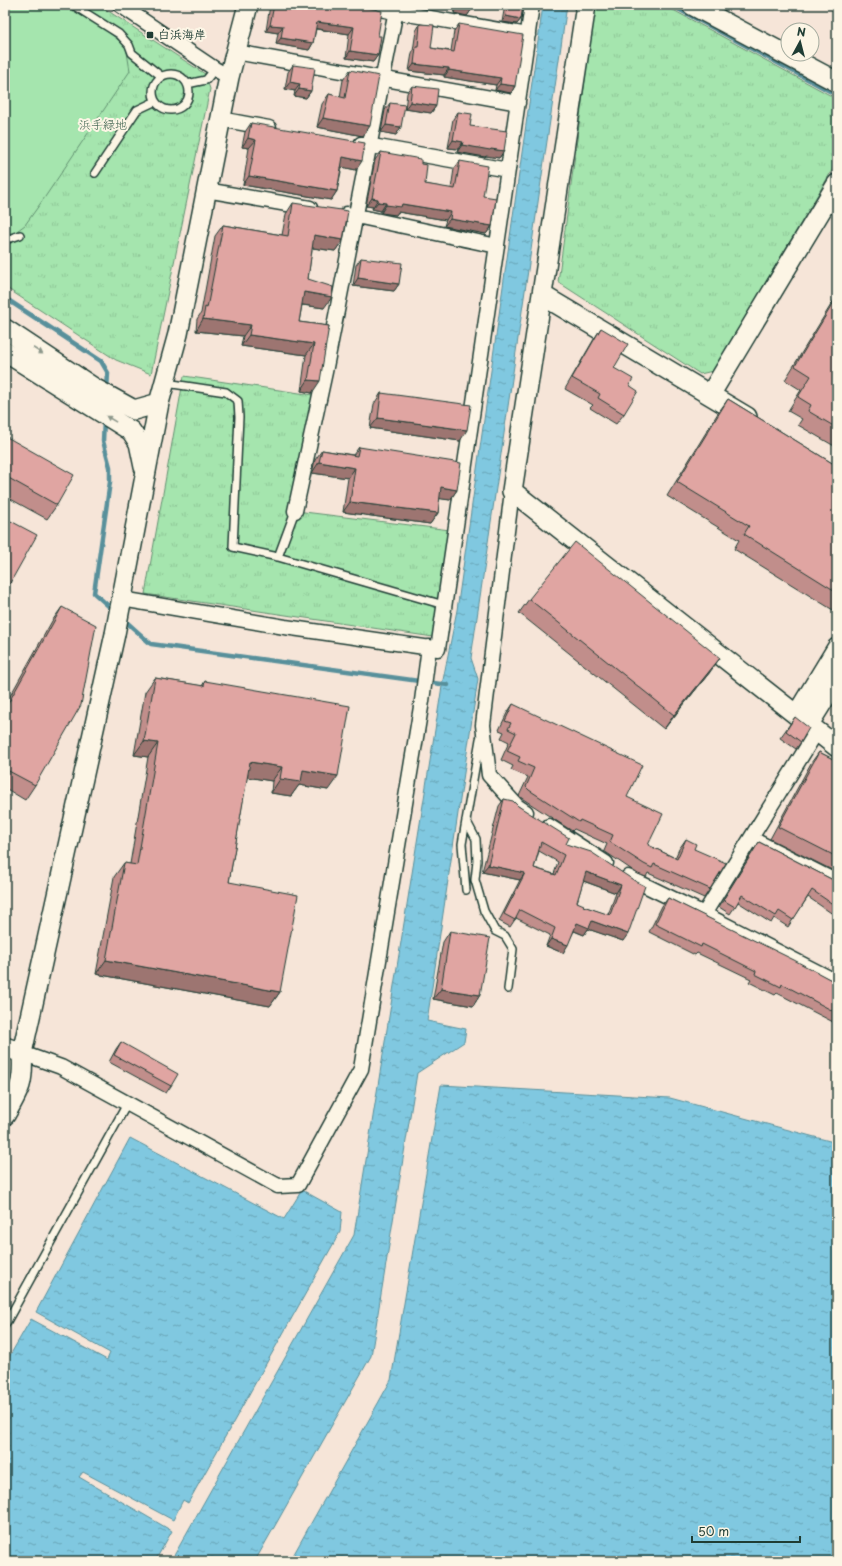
<svg xmlns="http://www.w3.org/2000/svg" width="842" height="1566" viewBox="0 0 842 1566" font-family="'Playpen Sans','Klee One',sans-serif">
  <defs>
    <pattern id="grass-tufts" width="24" height="20" patternUnits="userSpaceOnUse"><rect width="24" height="20" fill="#a5e5ae"/><path d="M3 7l-1-3M5 7V3M7 7l1-3M15 17l-1-3M17 17v-4M19 17l1-3" fill="none" stroke="#8ec596"/></pattern>
    <pattern id="water-ripples" width="26" height="14" patternUnits="userSpaceOnUse"><rect width="26" height="14" fill="#80c8e0"/><path d="M2 4q2-2 4 0t4 0M15 11q2-2 4 0t4 0" fill="none" stroke="#68a4b6"/></pattern>
  </defs>
  <rect width="100%" height="100%" fill="#f6e5d8"/>
  <filter id="ink" filterUnits="userSpaceOnUse"><feTurbulence type="fractalNoise" baseFrequency=".025" numOctaves="2"/><feDisplacementMap in="SourceGraphic" scale="8" xChannelSelector="R" yChannelSelector="G"/><feConvolveMatrix kernelMatrix="1 2 1 2 8 2 1 2 1" color-interpolation-filters="sRGB"/></filter>
  <g filter="url(#ink)">
    <!-- grass -->
    <path fill="url(#grass-tufts)" stroke="#629171" d="M5,5H99L205,74L210,89L151,374L116,360L5,287Z
      M595,5H664L837,99V162L713,371L700,374L558,282Z
      M184,376L313,395L288,510L450,530L433,637L145,594Z"/>
    <!-- garden -->
    <path fill="#a5e5ae" stroke="#629171" d="M5,5H67L98,24L126,46L130,71L45,197L25,225L14,233L5,235Z"/>
    <!-- water -->
    <path fill="url(#water-ripples)" stroke="#59909b" d="M543,5H567L471,658L478,679L427,1021L466,1029L464,1042L417,1073L371,1356L255,1561H171L354,1235L443,680L457,610Z
      M441,1085L670,1098L837,1143V1561H290L391,1380Z
      M130,1138L284,1219L302,1190L342,1212L340,1232L188,1503L183,1500L173,1520L83,1472L79,1477L172,1531L155,1561H12L5,1557V1364L31,1319L107,1360L110,1353L36,1312Z"/>
    <g fill="none" stroke-linecap="round" stroke-linejoin="round">
      <!-- stream -->
      <path stroke="#59909b" stroke-width="4.5" d="M671,5L837,95
        M5,298L101,361L108,373L107,390
        M104,420L103,441L110,467V482L94,593L114,611
        M122,618L151,644L448,685"/>
      <defs>
        <path id="lane" d="M73,5L119,34L129,45L132,53L161,76
          M153 92a18 18 0 1 1 36 0a18 18 0 1 1-36 0Z
          M187,84L206,80L215,69
          M95,173L137,110L154,102
          M5,240L20,235
          M166,383L226,392L238,401L239,417L233,547L278,557L444,605
          M278,557L295,511
          M466,820L476,839L477,861L475,880L484,911L495,931L505,936L513,949L508,989
          M466,890L462,844L480,739
          M5,1325L127,1104"/>
        <path id="street" d="M120,5L215,69L229,77
          M356,5L528,35
          M236,52L518,103
          M220,119L269,128
          M361,144L508,170
          M206,190L310,208
          M347,214L497,246
          M512,491L483,725L489,775L517,806L526,812
          M295,511L325,372L397,5
          M122,599L285,627L438,649L532,5
          M549,826L606,863
          M752,839L837,882
          M628,877L704,914L837,982
          M704,914L817,731
          M22,1053L61,1067L278,1186L298,1185L361,1069L422,701L429,647"/>
        <path id="secondary" d="M586,5L512,491L837,747
          M692,5L837,82
          M542,295L747,417
          M5,329L94,388L134,410L159,403
          M5,352L131,431L139,443L144,467
          M710,395L837,184
          M797,714L837,648
          M809,724L837,679
          M5,1047L22,1053L115,634L159,403L178,334L229,77L248,5
          M5,1115C20,1089 24,1083 22,1053"/>
      </defs>
      <!-- lane casing -->
      <use href="#lane" stroke="#1f3d34" stroke-width="10"/>
      <!-- street casing -->
      <use href="#street" stroke="#1f3d34" stroke-width="17"/>
      <!-- secondary casing -->
      <use href="#secondary" stroke="#1f3d34" stroke-width="22"/>
      <!-- lane -->
      <use href="#lane" stroke="#fcf5e5" stroke-width="7"/>
      <!-- street -->
      <use href="#street" stroke="#fcf5e5" stroke-width="14"/>
      <!-- secondary -->
      <use href="#secondary" stroke="#fcf5e5" stroke-width="19"/>
    </g>
    <!-- wall -->
    <path fill="#c18e8b" stroke="#1f3d34" fill-rule="evenodd" d="M270,5H356L378,36V55L373,62L346,58L349,34L316,29L313,43L309,50L276,44L278,33L266,31Z
      M455,5H473L472,9L467,16L454,13Z
      M505,5H523L521,19L517,24L502,22Z
      M420,24L431,48L451,51L454,31L459,24L515,86L511,93L495,90L496,85L444,77V75L409,71L412,53L413,51L416,31Z
      M293,65L311,91L306,98L294,96L295,91L285,89L288,72Z
      M350,70L363,136L317,127L322,104L329,94L340,97L343,80Z
      M412,86L436,106L431,113L405,109L407,93Z
      M390,103L401,127L396,135L381,132L385,110Z
      M458,112L470,126L504,151L499,158L486,156L485,157L457,152L458,149L448,148L453,119Z
      M251,123L356,170L342,167L337,191L331,200L243,185L249,148L242,147L245,132Z
      M381,152L421,164L425,184L451,189L454,169L460,161L483,196L492,226L486,234L444,226L446,220L398,212L396,215L381,213V211L372,209L373,207L366,206L375,160Z
      M293,203L343,240L335,251L312,248L308,279L324,308L302,305L299,322L329,326L312,393L301,391L306,355L241,346L243,336L196,331L197,319L201,313L215,236L223,225L282,235L286,214Z
      M361,258L399,284L394,291L353,286L356,265Z
      M837,295V446L836,447L798,425L802,419L788,411L801,390L785,380Z
      M601,328L614,368L629,385L624,414L616,424L590,408L593,405L565,389L594,339Z
      M381,393L460,441L370,428L374,404Z
      M728,399L837,466V604L833,610L734,549L739,540L667,496L718,413Z
      M5,436L57,505L47,519L5,496Z
      M359,447L457,490L450,500L439,498L438,513L430,524L343,512L348,478L312,473L315,460L322,450L353,455Z
      M529,599L710,672L664,729L519,613Z
      M62,607L35,785L25,800L5,788V705L52,621Z
      M155,678L202,686L205,681L328,790L299,785L291,796L271,793L272,781L247,777L229,882L280,992L270,1006L96,974L114,877L124,863L130,864L148,757L134,755L145,692Z
      M513,704L627,797L648,845L675,858L679,849L686,839L694,849L710,889L704,898L648,873L646,877L638,874L604,851L607,844L574,829L572,831L523,799L519,796L528,777L511,770L513,766L501,760L509,742L501,738L504,732L499,730L507,713Z
      M795,717L801,742L796,749L780,738Z
      M819,752L837,761V863L832,870L770,839L811,763Z
      M504,799L518,806L566,844L635,881L623,941L588,929L584,935L574,931L563,953L546,946L550,935L516,918L510,927L499,921L520,880L482,872L499,806ZM539,851L558,862L554,874L534,868ZM583,881L616,893L608,915L583,906L577,902Z
      M759,842L837,882V917L808,897L788,927L774,918L771,923L738,902L730,914L719,907Z
      M668,898L837,983V1024L777,993L775,995L749,982L751,979L697,953L695,955L649,932L662,906Z
      M450,931L480,995L473,1006L433,999L443,942Z
      M121,1042L171,1086L166,1093L109,1062L116,1049Z"/>
    <!-- shaded-wall -->
    <path fill="#9d7471" stroke="#1f3d34" d="M459,6L472,9L467,16L454,13Z
      M506,16L521,19L517,24L502,22Z
      M317,22L354,27L349,34L312,28Z
      M270,25L283,26L278,33L266,31Z
      M281,38L313,43L309,50L276,44Z
      M350,51L378,55L373,62L346,58Z
      M414,64L449,68L444,75L409,71Z
      M449,70L501,78L496,85L444,77Z
      M290,82L300,84L295,91L285,89Z
      M500,84L515,86L511,93L495,90Z
      M299,89L311,91L306,98L294,96Z
      M410,102L436,106L431,113L405,109Z
      M323,118L370,126L363,136L317,127Z
      M386,125L401,127L396,135L381,132Z
      M248,138L256,140L249,148L242,147Z
      M453,140L463,142L458,149L448,148Z
      M462,145L491,149L504,151L499,158L486,156L485,157L457,152Z
      M343,157L362,161L356,170L337,166Z
      M249,176L337,191L331,200L243,185Z
      M372,198L378,199L373,207L366,206Z
      M378,202L386,203L381,211L372,209Z
      M402,204L451,212L446,220L398,212L396,215L381,213L386,205Z
      M450,219L492,226L486,234L444,226Z
      M314,235L343,240L335,251L306,247Z
      M358,278L399,284L394,291L353,286Z
      M304,292L332,297L324,308L296,304Z
      M203,319L251,325L243,336L196,331Z
      M249,335L314,344L306,355L241,346Z
      M308,380L320,381L312,393L301,391Z
      M378,418L467,430L460,441L370,428Z
      M319,462L355,468L348,478L312,473Z
      M441,487L457,490L450,500L434,498Z
      M350,502L438,513L430,524L343,512Z
      M720,658L710,672L664,729L674,715Z
      M144,741L158,743L148,757L134,755Z
      M250,762L282,767L272,781L240,776Z
      M303,770L338,776L328,790L299,785L291,796L271,793L280,779Z
      M488,865L525,873L520,880L482,872Z
      M586,872L621,885L616,893L581,880Z
      M592,921L628,934L623,941L588,929L584,935L572,930L577,923Z
      M551,939L568,945L563,953L546,946Z
      M106,960L280,992L270,1006L96,974Z
      M441,989L480,995L473,1006L433,999Z"/>
    <!-- building -->
    <path fill="#e0a5a2" stroke="#1f3d34" fill-rule="evenodd" d="M274,5H356L382,11L378,36H381L378,55L350,51L354,27L317,22L313,43L281,38L283,26L270,25Z
      M459,5H473L472,9L459,6Z
      M508,5H523L521,19L506,16Z
      M420,24L434,25L431,48L454,52L459,24L523,35L515,86L500,84L501,78L449,70V68L414,64L416,47H418Z
      M293,65L315,68L311,91L299,89L300,84L290,82Z
      M350,70L379,76L370,126L323,118L329,94L345,98Z
      M412,86L438,89L436,106L410,102Z
      M390,103L405,105L401,127L386,125Z
      M458,112L472,114L470,126L507,131L504,151L491,149L490,150L462,145L463,142L453,140Z
      M251,123L365,143L362,161L343,157L337,191L249,176L256,140L248,138Z
      M381,152L421,159V164L427,165L425,184L455,189L460,161L488,166L483,196L496,198L492,226L450,219L451,212L402,204L401,207L386,205V203L378,202V199L372,198Z
      M293,203L348,211L343,240L314,235L308,279L333,287L332,297L304,292L299,322L329,326L320,381L308,380L314,344L249,335L251,325L203,319L205,307L207,308L223,225L288,236Z
      M361,258L402,263L399,284L358,278Z
      M837,297V428L808,411L811,405L798,397L811,376L795,366Z
      M601,328L628,344L614,368L633,379L629,385L638,391L624,414L598,398L600,394L572,378Z
      M381,393L471,405L467,430L378,418Z
      M728,399L837,466V592L744,534L749,526L677,482Z
      M5,436L74,475L57,505L5,476Z
      M359,447L461,463L457,490L441,487L438,513L350,502L355,468L319,462L322,450L357,456Z
      M5,518L37,535L5,592Z
      M575,542L720,658L674,715L529,599Z
      M62,607L96,625L81,705L35,785L5,769V709Z
      M155,678L204,686L205,681L350,706L338,776L303,770L301,782L280,779L282,767L250,762L229,882L298,895L280,992L106,960L124,863L137,865L158,743L144,741Z
      M513,704L642,765L627,797L663,814L648,845L677,859L686,839L696,844L694,849L726,863L710,889L654,864L652,868L644,864L610,842L613,835L580,820L579,822L529,790L526,787L534,768L518,761L520,757L507,751L516,733L508,729L511,723L505,721Z
      M795,717L809,728L801,742L786,731Z
      M819,752L837,761V857L778,827Z
      M504,799L513,801L518,806L569,838L566,844L591,852L635,881L645,886L628,934L592,921L589,928L577,923L568,945L551,939L555,928L520,910L515,920L504,914L525,873L488,865ZM541,842L564,855L556,875L534,868ZM586,872L621,885L610,915L583,906L584,905L577,902Z
      M759,842L837,882V907L812,890L793,920L779,911L776,916L742,895L735,907L723,900Z
      M668,898L794,960L837,983V1013L782,984L781,987L755,974L756,971L702,944L701,947L655,924Z
      M450,931L490,938L480,995L441,989Z
      M121,1042L178,1074L171,1086L114,1055Z
      M5,1071L8,1072L5,1077Z"/>
    <!-- one-way arrows -->
    <defs><path id="oneway-solid" d="M-6-.8H1V-3.2L6.5 0L1 3.2V.8H-6Z"/></defs>
    <g fill="#8e998c">
      <use href="#oneway-solid" transform="translate(38 351) rotate(33)"/>
      <use href="#oneway-solid" transform="translate(111 419) rotate(-149)"/>
    </g>
  </g>
  <!-- markers -->
  <rect fill="#1f3d34" stroke="#fcf5e5" stroke-width="1.5" x="146" y="31" width="8" height="8" rx="2"/>
  <g text-anchor="middle" stroke-width="4" stroke-linejoin="round" paint-order="stroke">
    <!-- poi labels -->
    <g font-size="12" font-weight="bold" fill="#1f3d34" stroke="#fcf5e5" text-anchor="start">
      <text x="158" y="39">白浜海岸</text>
    </g>
    <!-- park labels -->
    <g font-size="12" fill="#3a5f4c" stroke="#fcf5e5">
      <text x="103" y="129">浜手緑地</text>
    </g>
  </g>
  <!-- margin -->
  <rect width="842" height="1566" fill="none" stroke="#fcf5e5" stroke-width="20"/>
  <rect x="10" y="10" width="822" height="1546" fill="none" stroke="#1f3d34" stroke-width="1.5" filter="url(#ink)"/>
  <!-- north arrow -->
  <g transform="translate(800 42) rotate(7)"><circle r="19" fill="#fcf5e5" stroke="#a4ab9e"/>
  <path d="M0-3L7 15L0 10L-7 15Z" fill="#1f3d34"/>
  <text y="-6" font-size="11" font-weight="bold" text-anchor="middle" fill="#1f3d34">N</text>
  </g>
  <!-- scale -->
  <path d="M692 1536v6h108v-6" fill="none" stroke="#1f3d34" stroke-width="2"/>
  <text x="698" y="1536" font-size="12" fill="#1f3d34" stroke="#fcf5e5" stroke-width="3" paint-order="stroke">50 m</text>
</svg>
